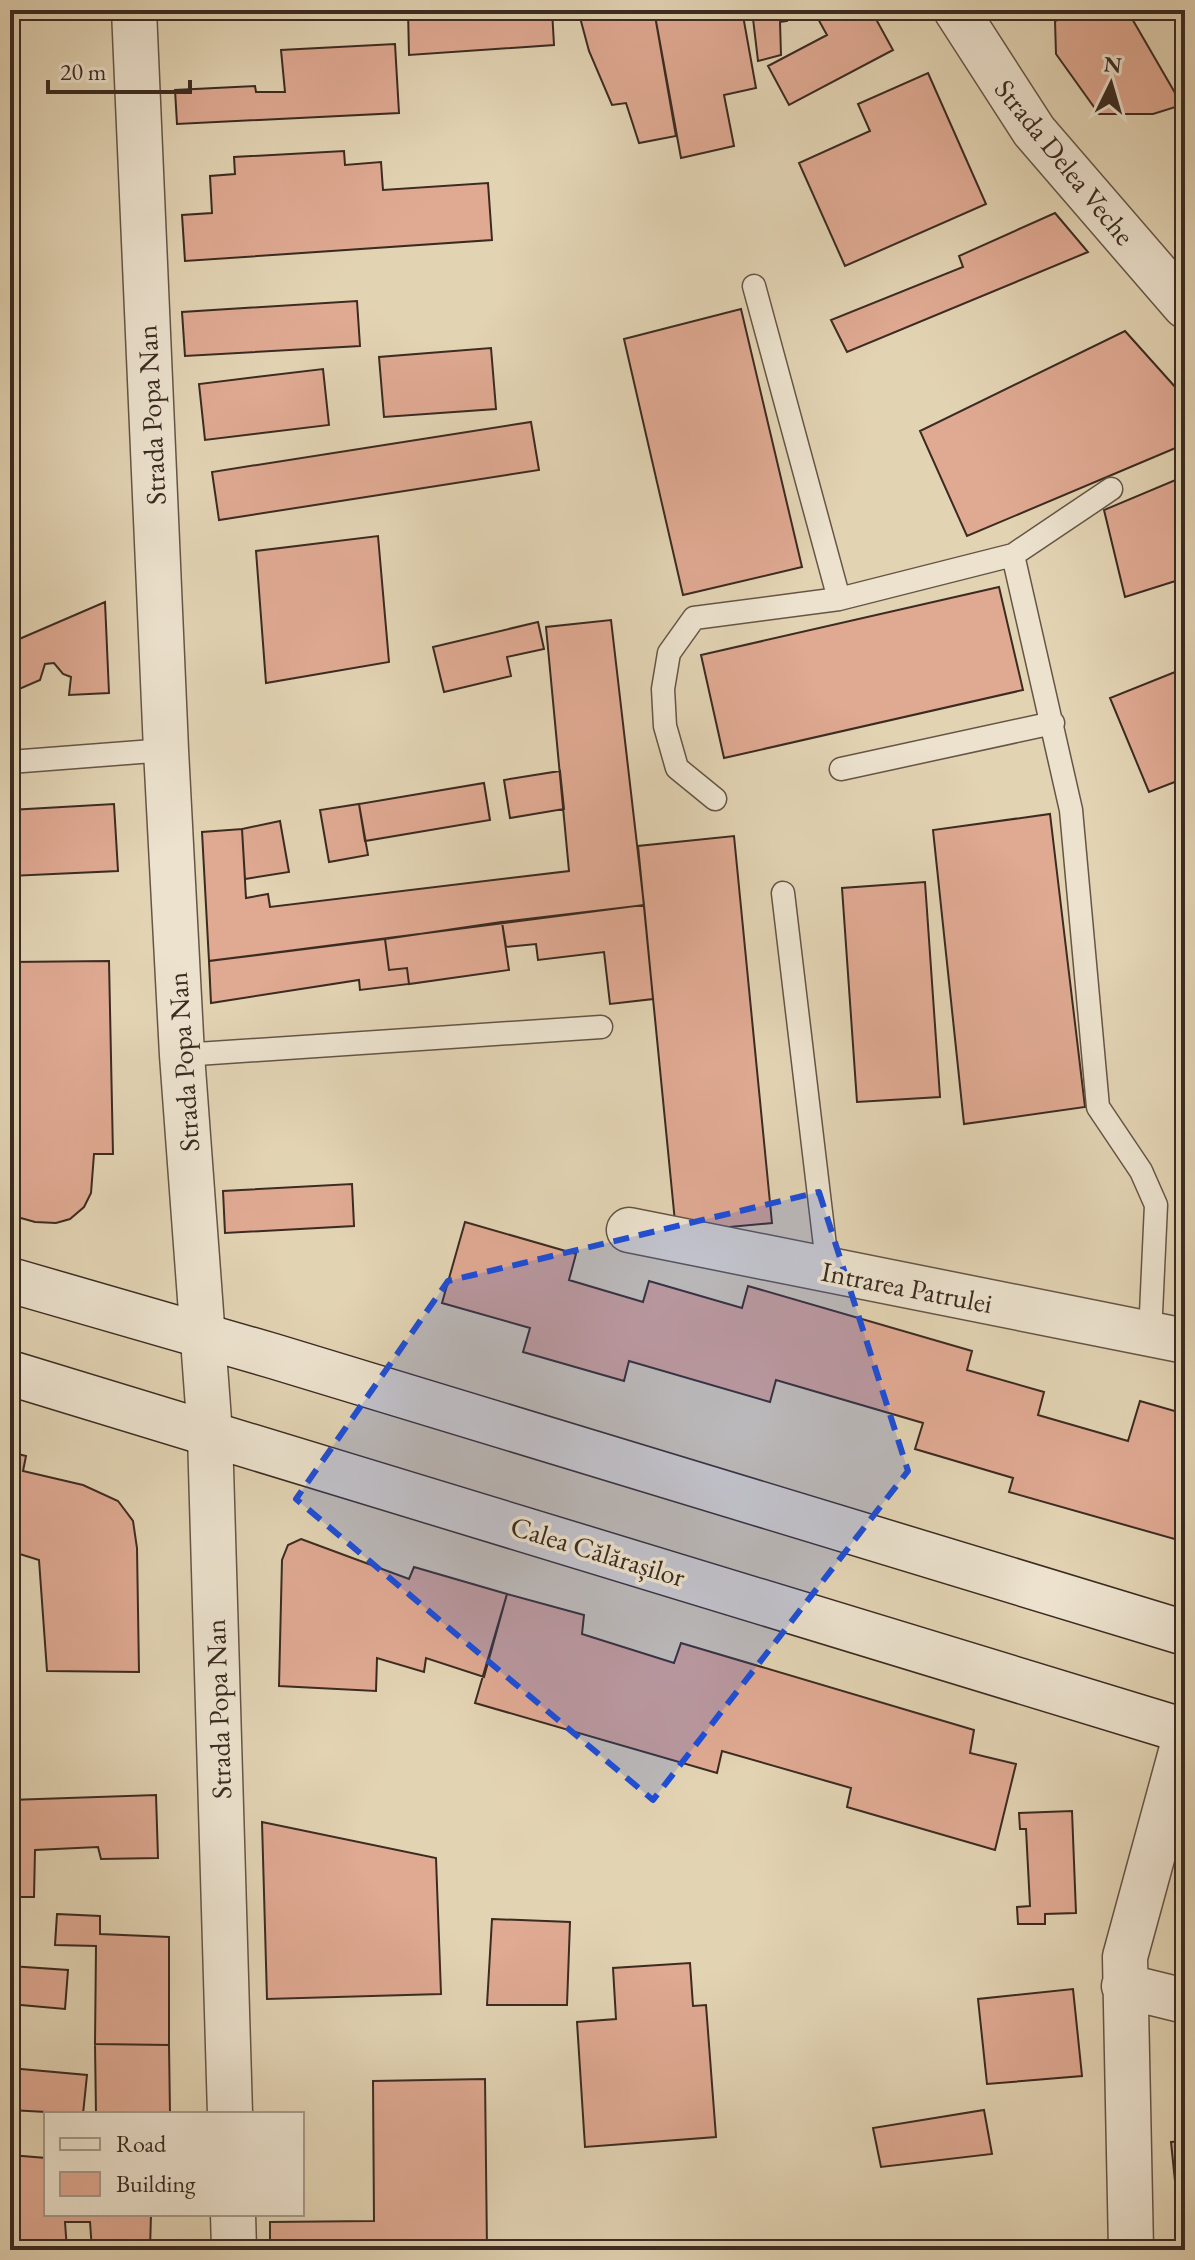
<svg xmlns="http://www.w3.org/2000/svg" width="1195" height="2260" viewBox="0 0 1195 2260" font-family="'EB Garamond',serif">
  <rect width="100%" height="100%" fill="#e2d3b3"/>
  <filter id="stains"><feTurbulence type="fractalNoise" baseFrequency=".0025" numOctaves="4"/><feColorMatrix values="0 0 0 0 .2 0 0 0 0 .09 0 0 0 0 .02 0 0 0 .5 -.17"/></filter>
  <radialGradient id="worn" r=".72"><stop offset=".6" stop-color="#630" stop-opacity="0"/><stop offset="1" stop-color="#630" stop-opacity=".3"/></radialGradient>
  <!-- building -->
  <path fill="#dfa992" stroke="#3b2b21" stroke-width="2" d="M408,10H552L554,45L409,55Z
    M578,10H654L676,136L639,143L626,103L612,105L589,51Z
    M654,10H742L756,88L724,95L734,146L681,158Z
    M752,10H786L787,21L780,22L781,55L758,61Z
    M830,10H871L893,50L789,105L768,66L827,35L817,17Z
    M1083,10H1127L1182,105L1153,114H1099L1056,54L1055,21Z
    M1177,10H1185V35Z
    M395,44L399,113L177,124L175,90L255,86L256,92H285L281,50Z
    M928,73L986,204L845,266L799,163L870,131L858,104Z
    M344,151L345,165L381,162L383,190L488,183L492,240L185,261L182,215L212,213L210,176L235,174L234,157Z
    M1055,213L1088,252L847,352L831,320L963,267L959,256Z
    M357,301L360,346L185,356L182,312Z
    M741,309L802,567L683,595L624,339Z
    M1125,331L1185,398V444L967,536L920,431Z
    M491,348L496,409L384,417L379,357Z
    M323,369L329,425L205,440L199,384Z
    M531,422L539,470L219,520L212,472Z
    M1185,476V578L1125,597L1104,510Z
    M378,536L389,662L266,683L256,551Z
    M999,587L1023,690L724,758L701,655Z
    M105,602L109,693L69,695L71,677L63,674L54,663L45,664L40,680L10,693V643Z
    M611,620L644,905L209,961L202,832L242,829L246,898L268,894L270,907L569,871L546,627Z
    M538,622L544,649L507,657L511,676L444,692L433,647Z
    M1185,668V778L1149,792L1110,698Z
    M560,771L564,809L510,818L504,780Z
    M484,783L490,820L365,841L359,804Z
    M114,804L118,871L10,876V810Z
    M359,804L368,855L329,862L320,810Z
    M1050,814L1085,1107L964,1124L933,830Z
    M280,821L289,872L245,879L242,829Z
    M734,836L772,1223L676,1232L638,846Z
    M925,882L940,1097L857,1102L842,888Z
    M644,905L653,999L610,1004L604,952L538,960L536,944L506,947L502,922Z
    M502,922L509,970L409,984L407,968L389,970L385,939Z
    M385,939L389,970L407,968L409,984L360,990L359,980L211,1003L209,961Z
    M109,961L113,1154H94L91,1193L84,1207L70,1219L56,1223L35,1222L10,1215V962Z
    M352,1184L354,1226L225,1233L223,1191Z
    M465,1222L576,1254L569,1280L643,1302L649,1281L742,1308L748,1286L972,1351L967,1370L1044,1392L1038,1415L1128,1441L1140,1401L1185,1414V1542L1009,1492L1013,1478L915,1449L923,1423L776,1380L770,1402L629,1361L624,1381L523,1352L530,1328L442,1303Z
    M14,1453L26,1456L23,1471L83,1485L118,1501L133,1521L137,1548L139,1672L47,1671L39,1560L10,1551V1463Z
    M301,1539L409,1579L414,1567L507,1594L484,1677L426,1658L424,1672L377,1658L376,1691L279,1686L282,1560L288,1545Z
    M507,1594L584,1615L582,1634L674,1663L681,1643L974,1730L970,1753L1016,1764L995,1850L847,1807L851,1788L722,1751L717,1773L475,1703Z
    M156,1795L158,1858L101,1859L98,1847L35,1850L34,1897H10V1800Z
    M1072,1811L1076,1913L1045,1914V1924H1018L1017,1907L1030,1906L1026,1829H1020L1019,1813Z
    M262,1822L436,1858L441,1994L267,1999Z
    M57,1914L100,1916V1934L169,1937V2045L95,2044L96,1946L55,1945Z
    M492,1919L570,1922L567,2005H487Z
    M690,1963L693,2006L706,2005L716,2137L585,2147L577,2022L616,2019L613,1968Z
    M10,1966L68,1970L65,2009L10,2004Z
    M1073,1989L1082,2076L987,2084L978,1999Z
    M95,2044L169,2045L170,2114H96Z
    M10,2068L87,2075L83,2114L10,2110Z
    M485,2079L487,2250H270V2222L374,2221L373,2081Z
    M984,2110L992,2154L881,2167L873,2128Z
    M1185,2141V2250H1182L1171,2142Z
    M10,2155L46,2158V2214H151L150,2250H92L90,2222H65L67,2250H10Z"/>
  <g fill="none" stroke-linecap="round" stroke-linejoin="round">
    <defs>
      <path id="service" d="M754,286L839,599
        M1013,555L1071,810L1098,1107L1141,1171L1156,1205L1150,1335
        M10,762L166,750
        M841,769L1053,723
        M715,799L677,768L665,726L663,689L669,653L694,618L839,599L1013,555L1111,489
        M783,893L828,1271
        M182,1055L601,1027"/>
      <path id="minor" d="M629,1230L1185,1341
        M1124,1986L1185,2001
        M1131,2250L1125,1957L1185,1737"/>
      <path id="tertiary" d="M134,10L166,750L182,1055L210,1434L230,2114
        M956,10L1034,131L1185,306
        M233,2214L234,2250"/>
      <path id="secondary" d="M10,1280L273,1356L1185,1633
        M10,1373L1185,1731"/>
    </defs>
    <!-- service casing -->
    <use href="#service" stroke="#655546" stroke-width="25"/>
    <!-- minor casing -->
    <use href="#minor" stroke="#655546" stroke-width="47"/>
    <!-- tertiary casing -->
    <use href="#tertiary" stroke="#655546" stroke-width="47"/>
    <!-- secondary casing -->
    <use href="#secondary" stroke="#3b2b21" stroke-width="47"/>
    <!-- service -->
    <use href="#service" stroke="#ece2ce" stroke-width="22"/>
    <!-- minor -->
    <use href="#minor" stroke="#ece2ce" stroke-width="44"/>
    <!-- tertiary -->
    <use href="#tertiary" stroke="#ece2ce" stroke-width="44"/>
    <!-- secondary -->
    <use href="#secondary" stroke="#ece2ce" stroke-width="44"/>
  </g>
  <!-- marked area -->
  <path fill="#1d4ed8" fill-opacity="0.2" stroke="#1d4ed8" stroke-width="6" stroke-dasharray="16 10" stroke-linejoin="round" d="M819,1192L908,1471L653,1800L296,1499L448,1281Z"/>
  <g text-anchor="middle" stroke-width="7" stroke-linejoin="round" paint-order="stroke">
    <!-- street labels -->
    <g font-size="28" fill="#3b2b21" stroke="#ece2ce">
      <text transform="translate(1065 162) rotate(51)" y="10">Strada Delea Veche</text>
      <text transform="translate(151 415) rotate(-93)" y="10">Strada Popa Nan</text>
      <text transform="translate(183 1062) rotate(-94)" y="10">Strada Popa Nan</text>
      <text transform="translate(907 1287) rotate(11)" y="10">Intrarea Patrulei</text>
      <text transform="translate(598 1551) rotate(17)" y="10">Calea Călărașilor</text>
      <text transform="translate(218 1709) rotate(-92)" y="10">Strada Popa Nan</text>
    </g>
  </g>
  <!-- margin -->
  <rect width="1195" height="2260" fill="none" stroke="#e2d3b3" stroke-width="40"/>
  <rect x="12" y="12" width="1171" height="2236" fill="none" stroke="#3b2b21" stroke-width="4"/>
  <rect x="20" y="20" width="1155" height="2220" fill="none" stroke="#3b2b21" stroke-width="2"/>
  <!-- legend -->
  <rect x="44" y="2112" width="260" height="104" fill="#ece2ce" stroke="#a59989" stroke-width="2"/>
  <rect x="60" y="2138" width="40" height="12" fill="#ece2ce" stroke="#a59989" stroke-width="2"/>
  <text x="116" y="2152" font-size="24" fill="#3b2b21">Road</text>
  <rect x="60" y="2172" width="40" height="24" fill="#dfa992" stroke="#a59989" stroke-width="2"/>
  <text x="116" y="2192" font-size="24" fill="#3b2b21">Building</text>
  <!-- north arrow -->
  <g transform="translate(1111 84) rotate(5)" stroke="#ece2ce" stroke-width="6" paint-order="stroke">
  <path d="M0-6L14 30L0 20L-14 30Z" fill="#3b2b21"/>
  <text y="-12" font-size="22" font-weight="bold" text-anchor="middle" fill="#3b2b21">N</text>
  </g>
  <!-- scale -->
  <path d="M48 80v12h142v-12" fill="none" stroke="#3b2b21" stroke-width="4"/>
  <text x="60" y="80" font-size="24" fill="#3b2b21" stroke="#ece2ce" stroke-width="6" paint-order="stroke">20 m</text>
  <rect width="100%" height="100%" filter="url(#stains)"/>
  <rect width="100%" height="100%" fill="url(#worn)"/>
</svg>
